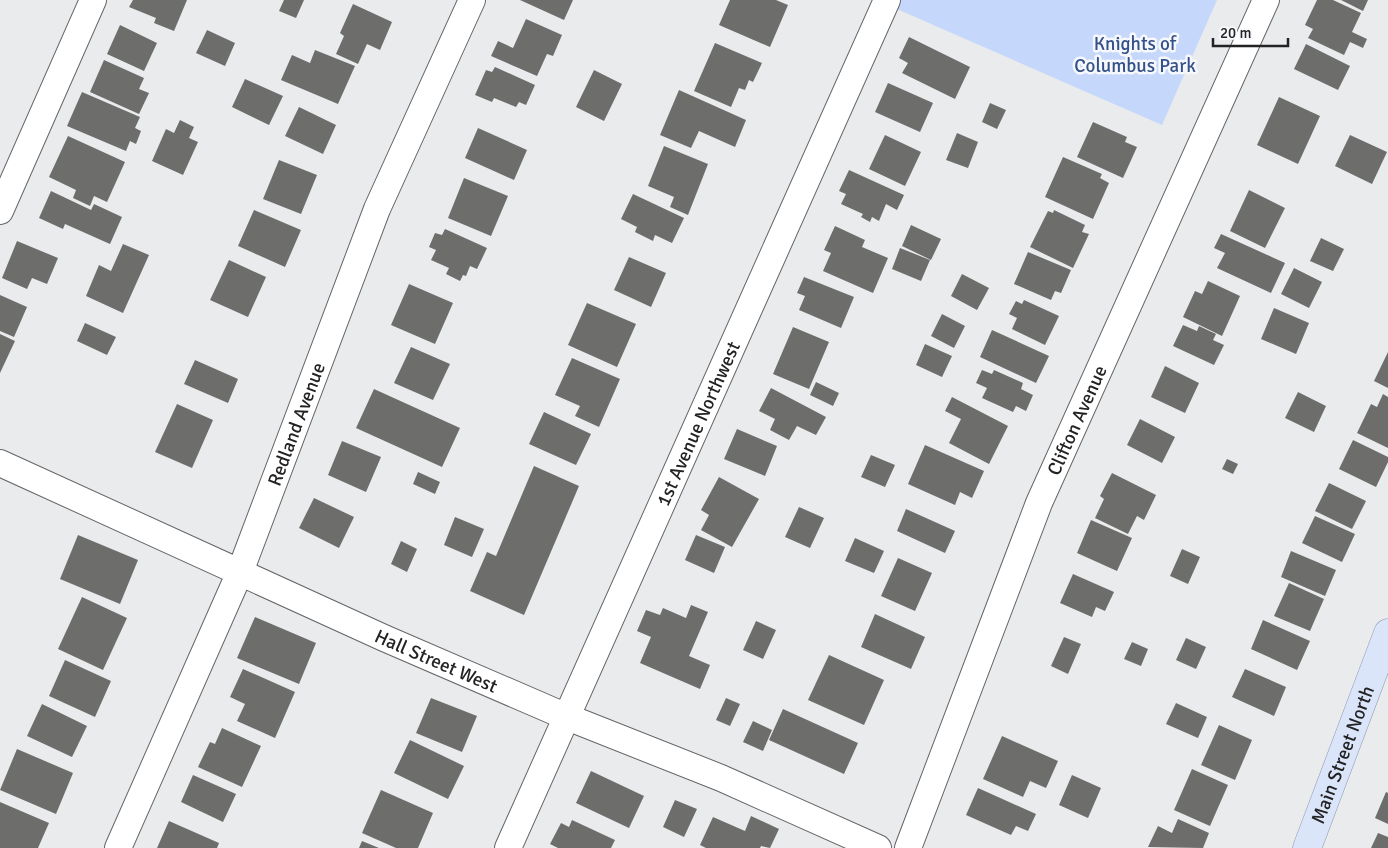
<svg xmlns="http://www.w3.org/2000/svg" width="1388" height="848" viewBox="0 0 1388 848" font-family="Signika,sans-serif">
  <rect width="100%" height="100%" fill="#e9ebed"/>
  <!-- green -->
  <path fill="#c5d8fc" d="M893,0H1217L1162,125L890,6Z"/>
  <!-- building -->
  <path fill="#6d6e6c" d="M133,0H187L174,31L154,23L156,18L129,7Z
    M284,0H304L296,18L279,11Z
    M520,0H573L564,20Z
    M730,0H776L788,5L770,47L719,25Z
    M1317,0H1333L1361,13L1352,32L1367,39L1363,48L1350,42L1344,55L1308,38L1313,29L1305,25Z
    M1341,0H1368L1363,11Z
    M353,4L392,22L380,50L367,44L358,64L336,54L344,36L340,33Z
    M526,19L562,35L553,56L547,54L537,76L491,56L498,41L513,48Z
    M120,25L157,43L144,71L107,54Z
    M207,30L235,43L225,66L196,53Z
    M909,37L970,67L955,99L902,73L908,63L899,58Z
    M715,43L762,63L753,82L749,80L745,90L739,88L731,107L694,91Z
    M1306,44L1350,66L1338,90L1294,69Z
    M315,50L355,66L338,104L281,80L292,55L310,63Z
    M104,60L144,78L139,89L149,93L139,114L90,92Z
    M495,67L535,85L526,105L519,102L516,107L494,98L492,102L475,95L486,70L492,72Z
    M594,70L622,84L604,121L576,107Z
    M245,79L283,96L269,125L232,107Z
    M888,83L933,103L920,132L875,112Z
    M679,90L746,120L735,147L699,131L691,148L660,135Z
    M82,92L140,117L135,128L141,131L136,144L130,141L126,151L67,126Z
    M1279,97L1320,116L1298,164L1257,145Z
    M990,103L1006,110L997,129L982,122Z
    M299,107L336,125L323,154L285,136Z
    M180,120L194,127L189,138L198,142L183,175L152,161L166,129L174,133Z
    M1093,122L1127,137L1125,142L1137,147L1123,178L1077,157Z
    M478,128L527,150L514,180L465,158Z
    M957,133L978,142L968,168L946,160Z
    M885,135L921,152L905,186L869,169Z
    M1350,135L1387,152L1372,184L1335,166Z
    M68,136L125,162L107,202L94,196L90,206L73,198L76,190L49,177Z
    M664,146L708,164L688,215L670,207L674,197L648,186Z
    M1063,157L1102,174L1100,178L1109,183L1093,219L1045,197Z
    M279,160L317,175L301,214L263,199Z
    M849,170L904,195L897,210L886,204L879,221L872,217L870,222L861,217L863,214L841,204L846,194L839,191Z
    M464,178L508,196L491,236L448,218Z
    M1249,190L1285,208L1265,248L1230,231Z
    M51,191L91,210L94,204L122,217L110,244L65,224L63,229L39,218Z
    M633,194L684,218L672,243L655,235L653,241L635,232L637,227L621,219Z
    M254,210L301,230L285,267L238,246Z
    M1054,210L1085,225L1082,232L1089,234L1073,268L1030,247L1048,211L1053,213Z
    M911,225L941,239L931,260L902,246Z
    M835,226L865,240L862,247L888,258L873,293L823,271L831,253L824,250Z
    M445,229L487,248L477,269L470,266L466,276L463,275L460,281L446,274L449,268L431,260L436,250L429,247L435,233L442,235Z
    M1221,234L1285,263L1271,293L1217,268L1225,253L1214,248Z
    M1321,238L1344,249L1333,271L1310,261Z
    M17,241L58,258L47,284L32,278L27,289L2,278Z
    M123,244L149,255L123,313L86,296L99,265L111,271Z
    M900,248L930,260L921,281L892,269Z
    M1028,252L1071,270L1061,293L1055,291L1051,300L1014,284Z
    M629,257L666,273L651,307L614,290Z
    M229,260L266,277L248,317L210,300Z
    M1294,268L1322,282L1309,308L1281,294Z
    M962,274L989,288L977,310L951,296Z
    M804,277L854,297L841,328L799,310L805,296L797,293Z
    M1208,281L1240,296L1222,336L1183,317L1195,291L1202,294Z
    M409,284L453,303L435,344L391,325Z
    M0,295L27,307L14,337L0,331Z
    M1024,300L1059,316L1045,345L1012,329L1017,318L1009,314L1016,301L1022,304Z
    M587,303L636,324L617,367L568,345Z
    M1274,308L1309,323L1296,354L1261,339Z
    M942,314L965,326L954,348L931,336Z
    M85,323L116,337L107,355L77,341Z
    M1183,325L1197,331L1199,326L1216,334L1213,340L1224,345L1214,365L1173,346Z
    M793,327L829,342L809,389L773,374Z
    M992,330L1049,356L1036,383L980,357Z
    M0,334L15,341L0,373Z
    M925,344L952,356L942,377L916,365Z
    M411,347L450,364L433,400L394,383Z
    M1388,352V388L1374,381Z
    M572,358L620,379L599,427L575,416L580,406L555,395Z
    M195,360L238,379L228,403L184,384Z
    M1165,366L1199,383L1185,413L1151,397Z
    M982,370L992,374L994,370L1023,383L1021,389L1033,395L1026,411L1016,406L1013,412L982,398L987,388L976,383Z
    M816,382L839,393L833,406L810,395Z
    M771,388L826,417L816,435L797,426L789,440L770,430L775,419L759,411Z
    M374,389L460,428L442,467L356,428Z
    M1298,392L1326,406L1314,432L1285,418Z
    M1383,394L1388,397V448L1357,433L1371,404L1377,407Z
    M952,397L1008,426L989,464L949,443L961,419L945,411Z
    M177,404L213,420L192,468L155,452Z
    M544,412L591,434L576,465L529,444Z
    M1140,419L1175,437L1162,463L1127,445Z
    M737,429L777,446L765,476L724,459Z
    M1353,440L1388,457V462L1376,487L1339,469Z
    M342,441L381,457L366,492L328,475Z
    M925,445L984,471L972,498L960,492L955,505L908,484Z
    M871,455L895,465L885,487L861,477Z
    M1227,459L1238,464L1233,474L1222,469Z
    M534,466L579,486L524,615L470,591L487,552L496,556Z
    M418,472L440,482L435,494L413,484Z
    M1112,473L1156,495L1144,520L1137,516L1128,534L1095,518L1104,499L1100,496Z
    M719,477L759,499L732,547L701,530L709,515L701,510Z
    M1329,483L1366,501L1352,529L1315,511Z
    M314,498L354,517L339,548L299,528Z
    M799,507L824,518L810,548L785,537Z
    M906,509L955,531L945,553L897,531Z
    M1315,516L1355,534L1342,562L1302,543Z
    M455,517L484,529L472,557L444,545Z
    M1091,520L1132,538L1117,571L1077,553Z
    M78,535L138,560L120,604L60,579Z
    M696,535L725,547L714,573L685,560Z
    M855,538L884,551L874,573L845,561Z
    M401,541L417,549L407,572L391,564Z
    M1182,549L1200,557L1188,584L1170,576Z
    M1291,551L1336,570L1325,596L1281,577Z
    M898,558L932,573L915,611L881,596Z
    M1073,574L1114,592L1105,611L1096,607L1092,617L1060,603Z
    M1289,583L1324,599L1310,631L1274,616Z
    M82,597L127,618L103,670L58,649Z
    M691,605L708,612L689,656L710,665L700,689L640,663L651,637L637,631L646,610L660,615L663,608L686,618Z
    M875,614L925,637L911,669L861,647Z
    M255,617L316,643L299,684L237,658Z
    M1263,620L1310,641L1297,670L1251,649Z
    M756,621L776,630L763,659L743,650Z
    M1064,637L1081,644L1068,674L1051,666Z
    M1186,638L1206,647L1196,669L1176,660Z
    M1132,642L1148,649L1141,666L1124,659Z
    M829,655L884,680L864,725L808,700Z
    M65,660L111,681L95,717L49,696Z
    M243,669L295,692L275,738L237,721L245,704L230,697Z
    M1245,669L1286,687L1274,716L1232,697Z
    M431,698L477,716L462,752L416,733Z
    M726,698L740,704L730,726L716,720Z
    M1176,703L1207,717L1198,738L1166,724Z
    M42,704L87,726L72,757L27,736Z
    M783,709L858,743L844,774L769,740Z
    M753,721L772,730L763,751L743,742Z
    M1219,725L1252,740L1235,780L1201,765Z
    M222,728L261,746L242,787L198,767L210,742L215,744Z
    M1002,736L1058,761L1046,788L1030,781L1023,797L983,779Z
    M410,740L464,766L448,799L394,773Z
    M17,749L73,773L56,814L0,790Z
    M1192,769L1228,785L1210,826L1174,810Z
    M591,771L644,796L629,828L576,803Z
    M193,775L236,794L223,822L181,802Z
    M1072,775L1101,788L1088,818L1059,805Z
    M978,788L1036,814L1028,831L1016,826L1011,835L966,815Z
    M381,790L433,813L418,848H396L362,833Z
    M1386,792L1388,793V824L1375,818Z
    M675,800L697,809L684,837L663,827Z
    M0,802L49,823L38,848H0Z
    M751,816L779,829L770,848L761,846L760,848H706L700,845L713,817L745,831Z
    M1178,819L1209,833L1203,848L1148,847L1158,826L1172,833Z
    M572,820L615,840L611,848H558L550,844L561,823L569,827Z
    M169,821L219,843L217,848H157Z
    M1378,833L1388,837V848H1371Z
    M362,841L379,848H359Z"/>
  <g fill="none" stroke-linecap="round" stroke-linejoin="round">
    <defs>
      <g id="street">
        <path d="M0,211L93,0"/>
        <path id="s1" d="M0,463L384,638L567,717L721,778L878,848"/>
        <path id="s2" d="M118,848L240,572L377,209L472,0"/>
        <path id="s3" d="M508,848L887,0"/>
        <path id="s4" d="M908,848L1039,503L1266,0"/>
      </g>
      <g id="primary">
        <path id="s5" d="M1307,848L1388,633"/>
      </g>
    </defs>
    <!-- street casing -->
    <use href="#street" stroke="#646567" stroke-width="28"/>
    <!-- primary casing -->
    <use href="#primary" stroke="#8a95ad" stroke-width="29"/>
    <!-- street -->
    <use href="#street" stroke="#fff" stroke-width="26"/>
    <!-- primary -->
    <use href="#primary" stroke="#dae5fa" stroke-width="28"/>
  </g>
  <g text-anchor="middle" stroke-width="5" stroke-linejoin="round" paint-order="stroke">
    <!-- park labels -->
    <g font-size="19" fill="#35518b" stroke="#f6f8fb">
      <text x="1135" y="50">Knights of<tspan x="1135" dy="22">Columbus Park</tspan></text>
    </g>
    <!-- street labels -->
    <g font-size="19" fill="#232324" stroke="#f6f8fb">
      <text dy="7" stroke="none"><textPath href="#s4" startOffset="460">Clifton Avenue</textPath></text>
      <text dy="7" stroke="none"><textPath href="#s2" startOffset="460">Redland Avenue</textPath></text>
      <text dy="7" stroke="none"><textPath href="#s3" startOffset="465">1st Avenue Northwest</textPath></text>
      <text dy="7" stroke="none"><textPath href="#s1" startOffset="479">Hall Street West</textPath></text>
      <text dy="7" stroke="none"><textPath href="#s5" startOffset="100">Main Street North</textPath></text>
    </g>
  </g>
  <!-- scale -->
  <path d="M1213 38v8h75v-8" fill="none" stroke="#232324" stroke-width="2.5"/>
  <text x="1220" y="38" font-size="15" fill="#232324" stroke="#f6f8fb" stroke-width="4" paint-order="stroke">20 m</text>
</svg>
